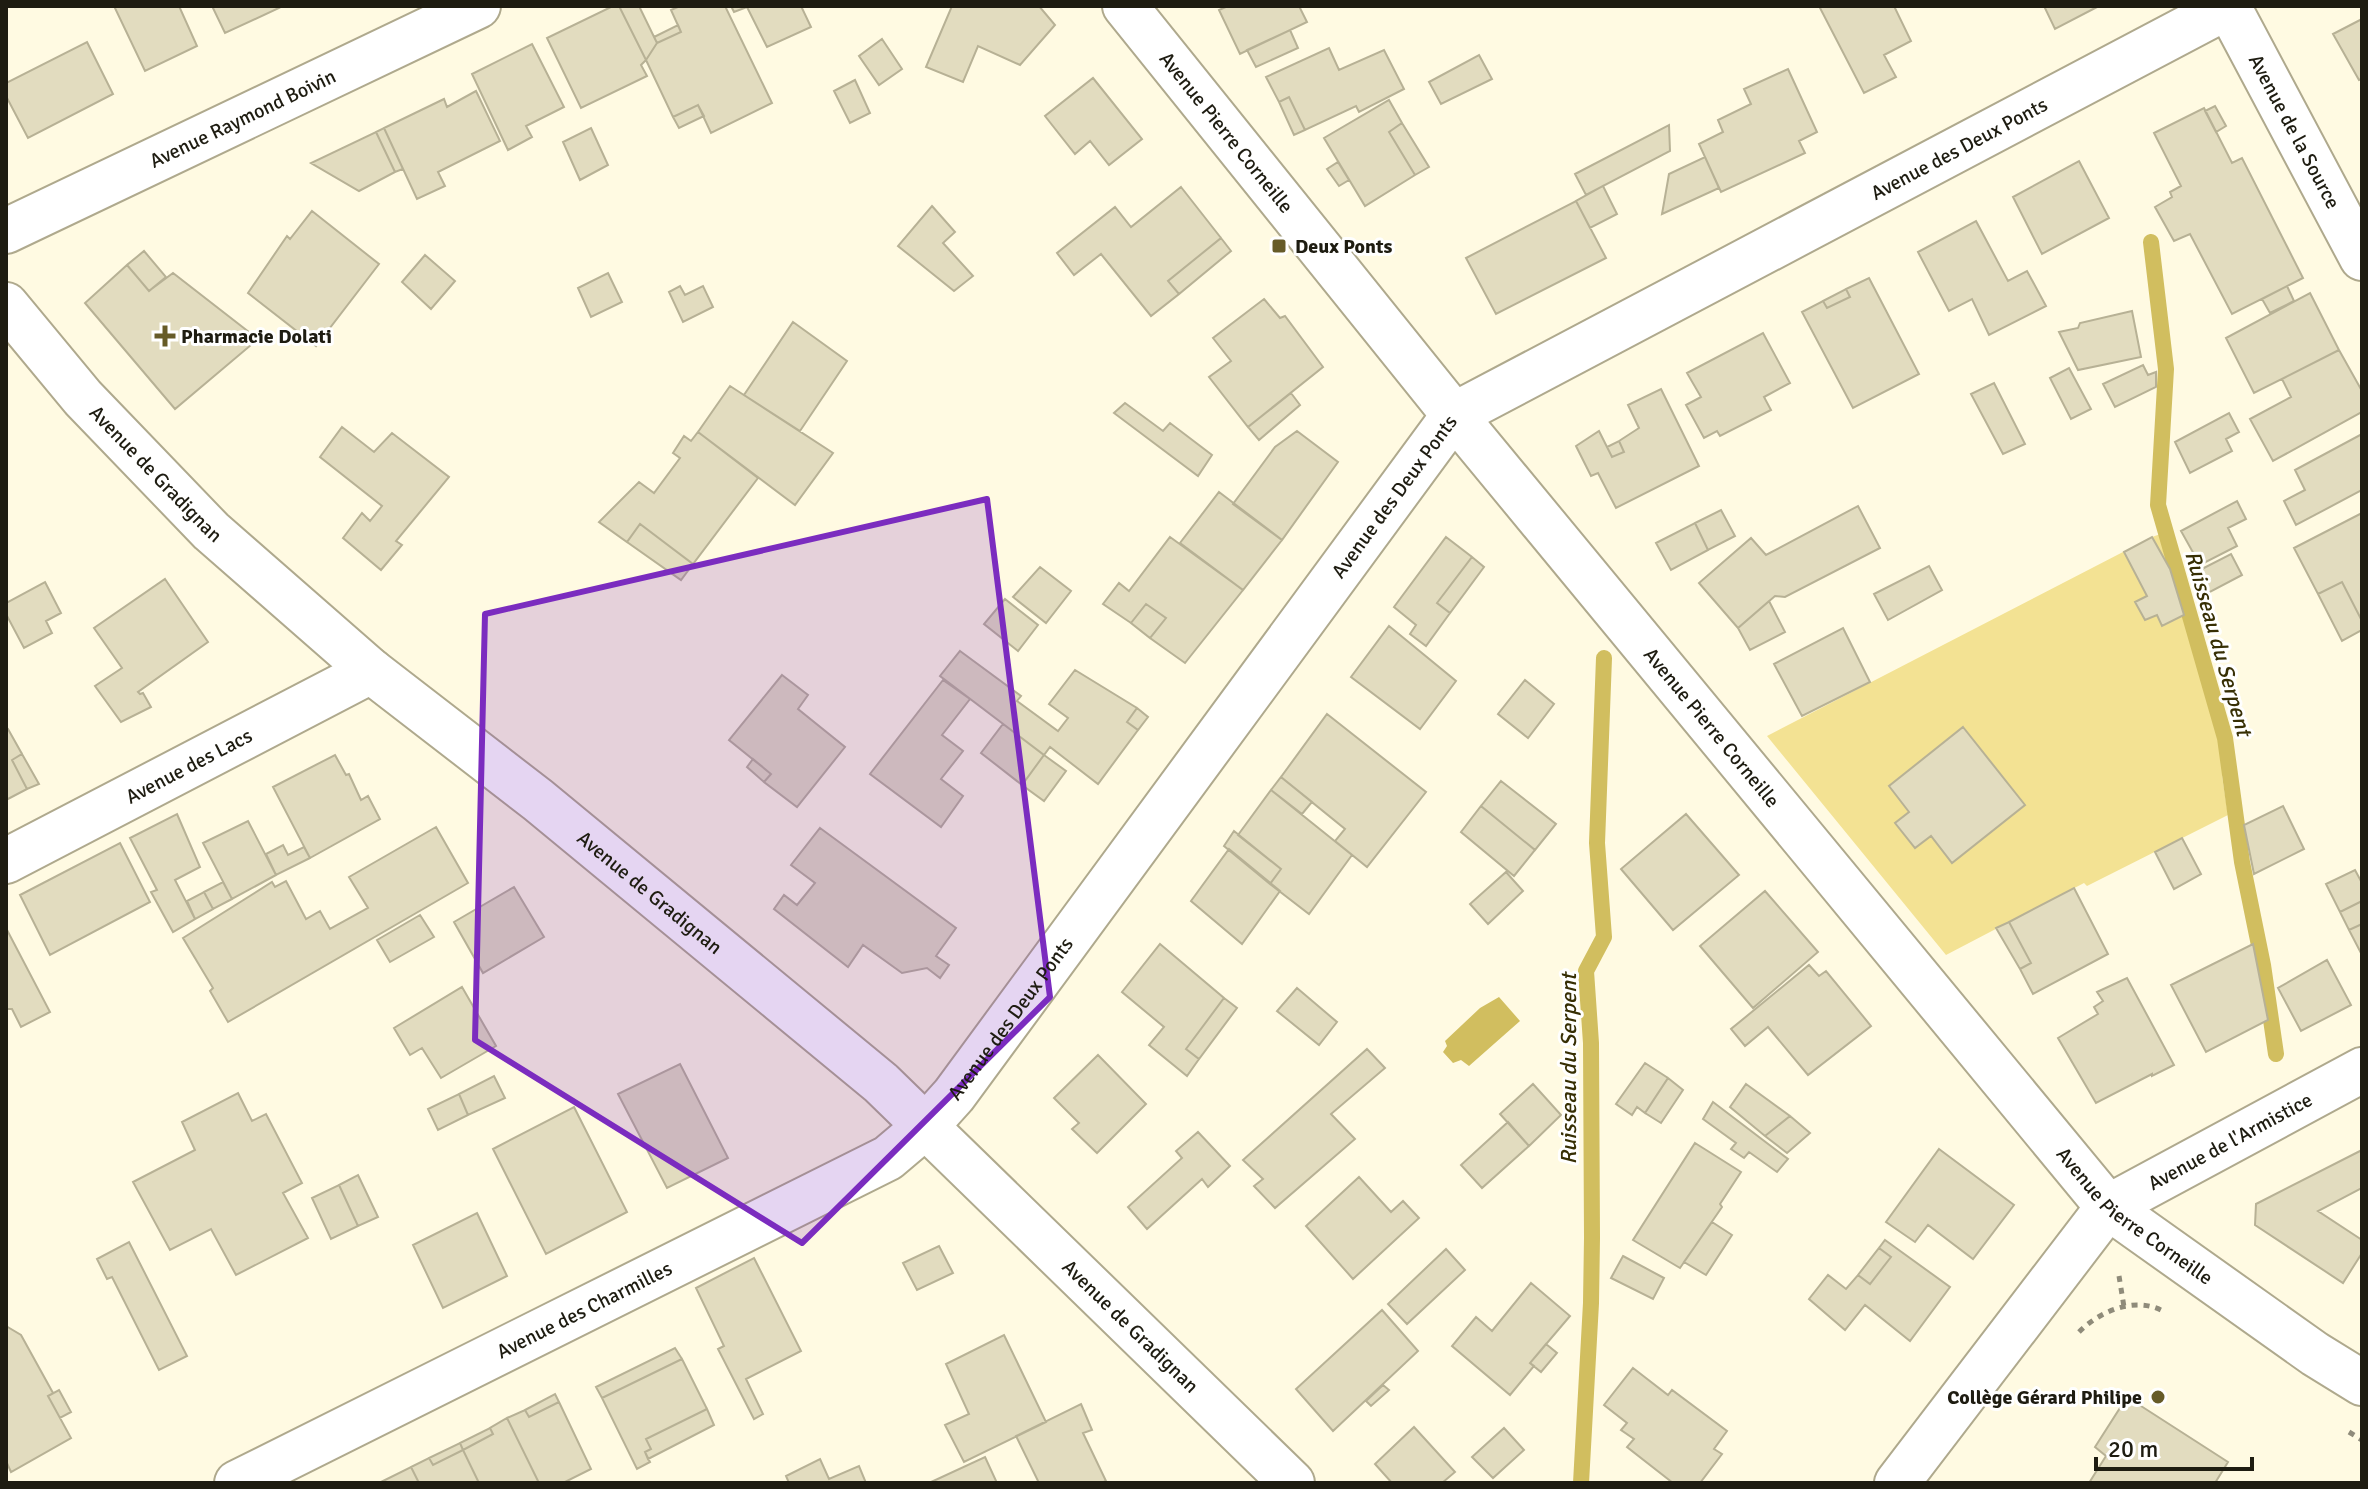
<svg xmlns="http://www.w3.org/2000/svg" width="2368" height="1489" viewBox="0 0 2368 1489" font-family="Signika,sans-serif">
  <rect width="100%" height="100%" fill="#fffae2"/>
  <!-- green -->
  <path fill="#f3e293" d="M2166,532L2223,750L2222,776L2228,815L2087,886L2084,883L1946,955L1767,736L2152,537Z"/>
  <!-- water -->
  <path fill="#d1be5f" d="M1499,997L1520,1021L1469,1066L1461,1060L1453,1063L1443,1052L1447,1046L1445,1041L1480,1008Z"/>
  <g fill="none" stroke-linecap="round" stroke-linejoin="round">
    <!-- stream -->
    <path stroke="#d1be5f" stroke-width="16" d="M2151,242L2166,369L2158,505L2225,738L2242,862L2263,965L2276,1054
      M1581,1483L1591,1303L1592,1238L1591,1043L1586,971L1604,937L1597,843L1604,658"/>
  </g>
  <!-- building -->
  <path fill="#e2dcbf" stroke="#b7b195" stroke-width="2" d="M114,6H179L197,46L145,71Z
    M212,6H277L279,8L225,33Z
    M613,6H619L646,60L641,65L647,76L581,108L547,38Z
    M619,6H639L657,43L646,60Z
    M680,6H725L772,103L711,133L698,105L673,117L646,60L657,43L681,32L671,10Z
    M731,6H801L811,27L767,47L747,7L734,12Z
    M952,6H1039L1055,25L1020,65L978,46L963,82L926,67Z
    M1228,6H1299L1307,22L1240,54L1219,10Z
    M1819,6H1894L1911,41L1884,55L1896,77L1864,93Z
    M2044,6H2099L2055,29Z
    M2362,19V79L2359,80L2333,34Z
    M678,25L681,32L657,43L654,37Z
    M1290,30L1298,48L1256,67L1247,50Z
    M882,39L902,69L879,85L859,56Z
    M87,42L113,94L28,138L6,96V83Z
    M532,44L564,107L526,126L532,137L508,150L472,74Z
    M1329,48L1339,70L1384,50L1404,89L1359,112L1356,106L1305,130L1289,97L1279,102L1266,77Z
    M1479,55L1492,79L1441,104L1429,82Z
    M1788,69L1817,132L1799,141L1805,153L1721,192L1699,144L1723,132L1718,120L1751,104L1744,89Z
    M1093,78L1142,139L1109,165L1090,141L1075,154L1045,116Z
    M855,80L870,113L850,123L834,91Z
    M476,91L500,141L438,172L445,186L417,199L384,128L444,99L447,107Z
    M1289,97L1305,130L1294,135L1279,102Z
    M1389,100L1402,123L1389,132L1415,175L1365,206L1324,138Z
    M698,105L704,116L679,128L673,117Z
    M2215,106L2226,126L2216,132L2205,111Z
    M2204,108L2232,163L2242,158L2303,278L2232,314L2190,234L2174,241L2155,207L2172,197L2170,192L2181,186L2154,133Z
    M1402,123L1429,167L1415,175L1389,132Z
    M1669,125L1670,151L1586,195L1575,174Z
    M384,128L403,169L395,172L376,132Z
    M591,128L608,165L580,180L563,142Z
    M376,132L395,172L359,191L311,163Z
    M1705,157L1719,188L1662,214L1669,174Z
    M2079,161L2109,218L2042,254L2013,197Z
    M1338,162L1349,180L1339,186L1327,169Z
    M1603,186L1617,214L1590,228L1576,201Z
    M1181,187L1221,238L1168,281L1179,294L1151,316L1101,254L1074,275L1057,253L1115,207L1131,227Z
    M1576,201L1606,258L1496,314L1466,258Z
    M932,206L955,232L943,243L973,276L954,291L898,246Z
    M312,211L379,264L316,346L248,293L287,236L290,239Z
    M1976,221L2008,281L2027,271L2046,306L1989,335L1972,299L1949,311L1918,252Z
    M1221,238L1231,251L1179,294L1168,281Z
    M144,251L166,277L149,291L127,265Z
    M425,255L455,281L431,309L402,282Z
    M127,265L149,291L173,273L258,339L175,409L85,303Z
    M608,273L622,302L591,317L578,288Z
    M1869,278L1919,374L1853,408L1802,312L1823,301L1827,308L1850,297L1846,289Z
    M680,286L685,295L703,286L713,307L683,322L669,292Z
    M2287,286L2294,301L2270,313L2262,299Z
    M1846,289L1850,297L1827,308L1823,301Z
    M2310,293L2339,350L2254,393L2226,338Z
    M1264,299L1280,318L1285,316L1323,367L1248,427L1209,377L1231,361L1213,338Z
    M2132,311L2141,357L2078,370L2059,332L2078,328L2080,323Z
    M793,322L847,361L800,431L744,395Z
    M1763,333L1790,383L1764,397L1771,410L1720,436L1717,431L1704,438L1686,405L1701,397L1687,373Z
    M2339,350L2362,391V412L2273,461L2250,419L2291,397L2282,379Z
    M2143,365L2148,375L2156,372V387L2115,407L2103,384Z
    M2069,368L2091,409L2071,419L2050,378Z
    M1994,383L2025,444L2003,454L1971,394Z
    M730,386L833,453L795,505L698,432Z
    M1661,389L1699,466L1616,508L1598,473L1591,476L1576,446L1599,431L1612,457L1624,452L1619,441L1639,428L1628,405Z
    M1291,393L1300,405L1259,440L1248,427Z
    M1125,403L1163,431L1170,423L1212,455L1198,476L1114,413Z
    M2229,413L2239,432L2226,439L2232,451L2190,473L2175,442Z
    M342,427L374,452L392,433L449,477L396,541L402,545L381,570L343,538L362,513L370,521L382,506L320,457Z
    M1297,431L1338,462L1282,540L1233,504L1275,447Z
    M698,432L758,478L693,564L640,524L627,542L599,522L639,482L654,493L680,458L673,453L684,436L691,441Z
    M2362,434V490L2296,525L2284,501L2305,490L2295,470Z
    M1619,441L1624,452L1612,457L1607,447Z
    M1219,492L1282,540L1243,590L1180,543Z
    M2237,501L2246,519L2228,528L2237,546L2200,565L2181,531Z
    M1858,506L1880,548L1785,597L1775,596L1738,628L1699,583L1751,538L1766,555Z
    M1721,510L1735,536L1708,550L1695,523Z
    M2362,513V621L2342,582L2318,594L2294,548Z
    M1695,523L1708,550L1671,570L1656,543Z
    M640,524L693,564L681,580L627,542Z
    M1170,537L1243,590L1185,663L1150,638L1166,618L1146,604L1131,623L1103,604L1119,583L1129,591Z
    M1446,537L1472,557L1437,603L1450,613L1426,646L1410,634L1416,625L1394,607Z
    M2152,537L2170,569L2184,615L2162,626L2157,615L2145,620L2135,602L2147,596L2124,552Z
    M2231,554L2242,575L2208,593L2196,572Z
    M1472,557L1484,567L1450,613L1437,603Z
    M1929,566L1942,590L1888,620L1874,594Z
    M1040,567L1071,591L1046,623L1013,597Z
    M165,579L208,642L138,692L140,694L143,693L151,707L121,722L95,686L122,668L94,628Z
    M45,582L61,613L46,621L52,633L24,648L6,614V603Z
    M2342,582L2362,621V630L2342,641L2318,594Z
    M1005,599L1038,625L1018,651L984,624Z
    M1769,601L1785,632L1750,650L1738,628Z
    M1146,604L1166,618L1150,638L1131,623Z
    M1389,626L1456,681L1420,729L1351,677Z
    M1843,628L1870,682L1802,716L1774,664Z
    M960,651L1021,696L1017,701L1058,731L1068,718L1049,704L1075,670L1137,708L1127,722L1138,730L1098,784L1050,747L1044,755L940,676Z
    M782,675L808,695L798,709L845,747L797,807L764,782L771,774L729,740Z
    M943,680L970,699L942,735L963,751L941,779L963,796L941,827L870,774Z
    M1525,680L1554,704L1528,738L1498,714Z
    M1137,708L1148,717L1138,730L1127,722Z
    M1327,714L1426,792L1367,867L1335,841L1345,829L1281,777Z
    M1003,724L1044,755L1022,785L981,753Z
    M1963,727L2025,805L1952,863L1931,836L1915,848L1895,823L1909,812L1889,786Z
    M8,729L22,754L12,760L27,789L6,800V730Z
    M22,754L39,784L27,789L12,760Z
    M335,755L346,775L349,774L361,800L368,796L380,819L310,858L273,787Z
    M1044,755L1066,771L1044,801L1022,785Z
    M753,759L771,774L764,782L747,767Z
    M1281,777L1312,802L1302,814L1271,790Z
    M1501,781L1556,824L1535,850L1481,806Z
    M1271,790L1352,855L1309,914L1270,884L1281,869L1238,835Z
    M1481,806L1535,850L1514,876L1461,832Z
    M2283,806L2304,849L2254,874L2244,825Z
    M177,814L200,867L175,880L195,919L173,932L151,892L157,890L130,838Z
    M1686,814L1739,875L1673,930L1621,869Z
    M248,821L276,875L232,899L203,843Z
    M436,827L468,883L228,1022L210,991L213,988L183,938L272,882L275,887L286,881L306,919L320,911L330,929L368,908L349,877Z
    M820,828L956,928L936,956L949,965L940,978L927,968L902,973L863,945L848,967L774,909L784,895L797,905L815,883L791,865Z
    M1234,831L1281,869L1270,884L1224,846Z
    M2182,838L2201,874L2174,889L2155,852Z
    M120,843L150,902L50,955L20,895Z
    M283,845L288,855L304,847L310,858L276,875L266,854Z
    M1229,849L1280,891L1242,944L1191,901Z
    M2355,870L2362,883V901L2340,912L2326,884Z
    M1506,872L1523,891L1488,924L1470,904Z
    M223,882L232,899L213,909L204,892Z
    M514,887L544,937L483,973L454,922Z
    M2074,888L2108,954L2033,994L2020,969L2031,963L2009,922Z
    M1765,891L1818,952L1753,1008L1700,946Z
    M204,892L213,909L195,919L187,901Z
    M2362,901V924L2349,930L2340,912Z
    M420,915L434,937L390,962L377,940Z
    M2009,922L2031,963L2020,969L1996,928Z
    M2362,924V955L2349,930Z
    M6,928L50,1012L21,1027L12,1009H6Z
    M1160,944L1224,998L1186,1049L1199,1059L1187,1076L1149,1045L1164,1027L1122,992Z
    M2253,944L2268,1020L2206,1052L2171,985Z
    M2327,960L2351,1005L2301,1031L2278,988Z
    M1809,965L1819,976L1826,971L1871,1026L1808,1075L1768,1027L1745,1046L1731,1029Z
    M2127,978L2174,1065L2152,1076V1074L2096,1103L2058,1038L2098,1014L2094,1007L2103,1001L2097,992Z
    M462,987L496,1046L441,1078L422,1048L410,1055L394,1028Z
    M1297,988L1337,1022L1319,1045L1277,1011Z
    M1224,998L1237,1008L1199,1059L1186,1049Z
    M1367,1049L1385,1068L1331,1114L1355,1139L1275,1208L1254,1186L1263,1179L1243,1160Z
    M1098,1055L1146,1104L1097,1153L1072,1129L1079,1123L1054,1098Z
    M1645,1063L1668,1078L1645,1113L1637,1107L1632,1115L1616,1104Z
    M680,1064L728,1158L667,1188L618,1094Z
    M494,1076L505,1098L468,1115L459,1094Z
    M1668,1078L1683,1090L1661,1123L1645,1113Z
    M1533,1084L1561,1115L1529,1146L1500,1114Z
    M1746,1084L1790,1116L1765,1136L1730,1107Z
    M238,1093L252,1121L266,1114L302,1183L283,1193L308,1238L236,1275L211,1229L170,1250L133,1182L195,1150L182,1122Z
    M459,1094L468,1115L438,1130L428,1109Z
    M1713,1102L1788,1159L1777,1172L1749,1152L1744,1158L1731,1149L1736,1143L1703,1119Z
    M574,1107L627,1212L546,1254L493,1149Z
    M1790,1116L1810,1133L1787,1153L1765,1136Z
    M1508,1122L1529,1146L1482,1188L1461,1165Z
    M1198,1132L1230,1166L1208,1187L1202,1179L1147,1229L1128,1207L1182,1158L1176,1151Z
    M1695,1143L1741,1172L1720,1204L1722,1207L1680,1268L1633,1240Z
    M1939,1149L2014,1205L1973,1259L1928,1225L1915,1242L1886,1222Z
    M2362,1150V1188L2318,1211L2362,1240V1253L2343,1283L2255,1225L2256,1204Z
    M358,1175L378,1217L358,1226L339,1185Z
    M1359,1177L1391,1212L1403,1201L1419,1218L1353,1279L1306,1226Z
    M339,1185L358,1226L331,1239L312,1198Z
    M477,1213L507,1276L443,1308L413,1245Z
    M1712,1222L1732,1235L1706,1275L1684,1262Z
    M1885,1240L1950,1287L1910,1341L1865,1305L1845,1330L1809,1299L1828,1275L1846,1289L1858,1275L1870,1284L1891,1257L1879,1248Z
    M129,1242L187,1356L159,1370L112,1277L107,1279L97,1259Z
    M939,1246L953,1273L917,1290L903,1263Z
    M1879,1248L1891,1257L1870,1284L1858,1275Z
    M1446,1249L1465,1270L1407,1324L1388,1304Z
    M1623,1256L1664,1278L1653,1299L1611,1278Z
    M754,1258L801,1351L746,1379L763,1414L754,1419L718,1349L724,1346L696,1288Z
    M1531,1283L1570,1316L1530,1363L1534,1366L1510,1395L1452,1346L1476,1317L1492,1331Z
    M1382,1310L1418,1351L1333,1431L1296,1389Z
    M6,1326L21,1335L53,1393L48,1396L71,1438L11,1472L6,1461Z
    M1004,1335L1046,1422L964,1462L945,1425L969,1414L946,1364Z
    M1546,1344L1557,1353L1541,1372L1530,1363Z
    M675,1348L682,1359L602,1398L596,1387Z
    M682,1359L707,1409L646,1439L651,1449L645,1452L650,1462L637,1469L602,1398Z
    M1633,1368L1668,1395L1672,1390L1727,1431L1714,1449L1722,1454L1700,1483H1673L1627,1447L1634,1439L1621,1430L1627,1423L1604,1405Z
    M1383,1385L1389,1390L1371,1406L1366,1401Z
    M59,1390L71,1412L60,1418L48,1396Z
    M555,1394L559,1402L529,1417L525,1410Z
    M2127,1397L2228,1462L2215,1483H2089L2106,1456L2095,1447Z
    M559,1402L591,1469L563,1483H539L507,1418L525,1410L529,1417Z
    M1081,1404L1092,1430L1083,1433L1106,1481L1101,1483H1039L1016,1436Z
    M707,1409L714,1425L648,1459L645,1452L651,1449L646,1439Z
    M507,1418L539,1483H479L463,1450L493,1434L490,1428Z
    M1414,1427L1455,1472L1442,1483H1392L1375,1464Z
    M490,1428L493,1434L463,1450L460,1443Z
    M1504,1428L1524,1450L1493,1478L1472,1457Z
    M460,1443L463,1450L433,1465L429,1458Z
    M463,1450L479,1483H419L411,1467L429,1458L433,1465Z
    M985,1457L997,1483H929Z
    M820,1459L829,1479L859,1466L866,1483H789L786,1476Z
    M411,1467L419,1483H379Z"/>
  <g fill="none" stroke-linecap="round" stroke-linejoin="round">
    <defs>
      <g id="minor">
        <path id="s1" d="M1125,6L1454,415L2108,1207L2315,1354L2362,1383"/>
        <path id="s2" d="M2228,6L2362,258"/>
        <path id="s3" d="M6,231L478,6"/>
        <path id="s4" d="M6,861L371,671"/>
        <path id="s5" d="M237,1483L888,1158L927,1125L954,1095L1454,415L2229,6"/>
        <path id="s6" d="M1897,1483L2108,1207L2362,1070"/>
      </g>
      <g id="secondary">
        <path id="s7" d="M6,305L83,398L211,531L371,671L538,800L881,1083L1292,1483"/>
      </g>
    </defs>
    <!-- minor casing -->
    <use href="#minor" stroke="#afa98d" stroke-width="48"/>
    <!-- secondary casing -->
    <use href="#secondary" stroke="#afa98d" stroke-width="48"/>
    <!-- path -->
    <path stroke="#8f8b7a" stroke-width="5" stroke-dasharray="6 6" stroke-linecap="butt" d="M2119,1276L2124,1307
      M2079,1332C2100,1311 2135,1296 2163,1311
      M2349,1432L2362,1440"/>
    <!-- minor -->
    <use href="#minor" stroke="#fff" stroke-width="44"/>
    <!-- secondary -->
    <use href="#secondary" stroke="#fff" stroke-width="44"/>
  </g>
  <!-- marked area -->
  <path fill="#7b2cbf" fill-opacity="0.2" stroke="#7b2cbf" stroke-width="6" stroke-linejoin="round" d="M987,499L1050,997L802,1243L475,1040L485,614Z"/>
  <!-- markers -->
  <g fill="#665b28" stroke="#fff" stroke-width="3">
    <rect x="1271" y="238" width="16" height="16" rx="4"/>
    <path d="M161 324h8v8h8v8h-8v8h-8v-8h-8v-8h8z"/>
    <circle cx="2158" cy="1397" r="8"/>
  </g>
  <g text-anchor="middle" stroke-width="6" stroke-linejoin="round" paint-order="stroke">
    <!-- street labels -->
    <g font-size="20" fill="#1e1c11" stroke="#fff">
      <text dy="7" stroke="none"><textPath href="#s3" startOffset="262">Avenue Raymond Boivin</textPath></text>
      <text dy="7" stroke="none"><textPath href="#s2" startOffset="142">Avenue de la Source</textPath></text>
      <text dy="7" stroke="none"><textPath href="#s1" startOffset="162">Avenue Pierre Corneille</textPath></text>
      <text dy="7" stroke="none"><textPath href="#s5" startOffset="2234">Avenue des Deux Ponts</textPath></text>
      <text dy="7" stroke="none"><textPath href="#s7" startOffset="226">Avenue de Gradignan</textPath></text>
      <text dy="7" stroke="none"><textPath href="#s5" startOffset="1562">Avenue des Deux Ponts</textPath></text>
      <text dy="7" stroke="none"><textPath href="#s1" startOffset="930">Avenue Pierre Corneille</textPath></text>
      <text dy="7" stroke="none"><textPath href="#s4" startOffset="206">Avenue des Lacs</textPath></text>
      <text dy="7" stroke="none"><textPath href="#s7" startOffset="874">Avenue de Gradignan</textPath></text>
      <text dy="7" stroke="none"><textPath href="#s5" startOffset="914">Avenue des Deux Ponts</textPath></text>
      <text dy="7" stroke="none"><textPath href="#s6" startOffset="486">Avenue de l'Armistice</textPath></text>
      <text dy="7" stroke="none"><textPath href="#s1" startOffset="1578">Avenue Pierre Corneille</textPath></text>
      <text dy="7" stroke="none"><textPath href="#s5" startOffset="388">Avenue des Charmilles</textPath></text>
      <text dy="7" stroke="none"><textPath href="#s7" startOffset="1522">Avenue de Gradignan</textPath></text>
    </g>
    <!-- poi labels -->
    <g font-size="20" font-weight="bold" fill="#1e1c11" stroke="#fff" text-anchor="start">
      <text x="1295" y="253">Deux Ponts</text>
      <text x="181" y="343">Pharmacie Dolati</text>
      <text x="2142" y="1404" text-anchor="end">Collège Gérard Philipe</text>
    </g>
    <!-- water labels -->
    <g font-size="22" font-style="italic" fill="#372f04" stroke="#fff">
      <text transform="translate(2219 643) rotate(74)" y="8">Ruisseau du Serpent</text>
      <text transform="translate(1568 1069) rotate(-90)" y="8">Ruisseau du Serpent</text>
    </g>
  </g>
  <!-- border -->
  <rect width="2368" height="1489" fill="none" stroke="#1e1c11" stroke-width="16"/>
  <!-- scale -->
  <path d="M2096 1457v12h156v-12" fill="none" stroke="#1e1c11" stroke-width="4"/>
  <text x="2108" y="1457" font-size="24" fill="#1e1c11" stroke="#ffffff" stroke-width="6" paint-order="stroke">20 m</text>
</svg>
